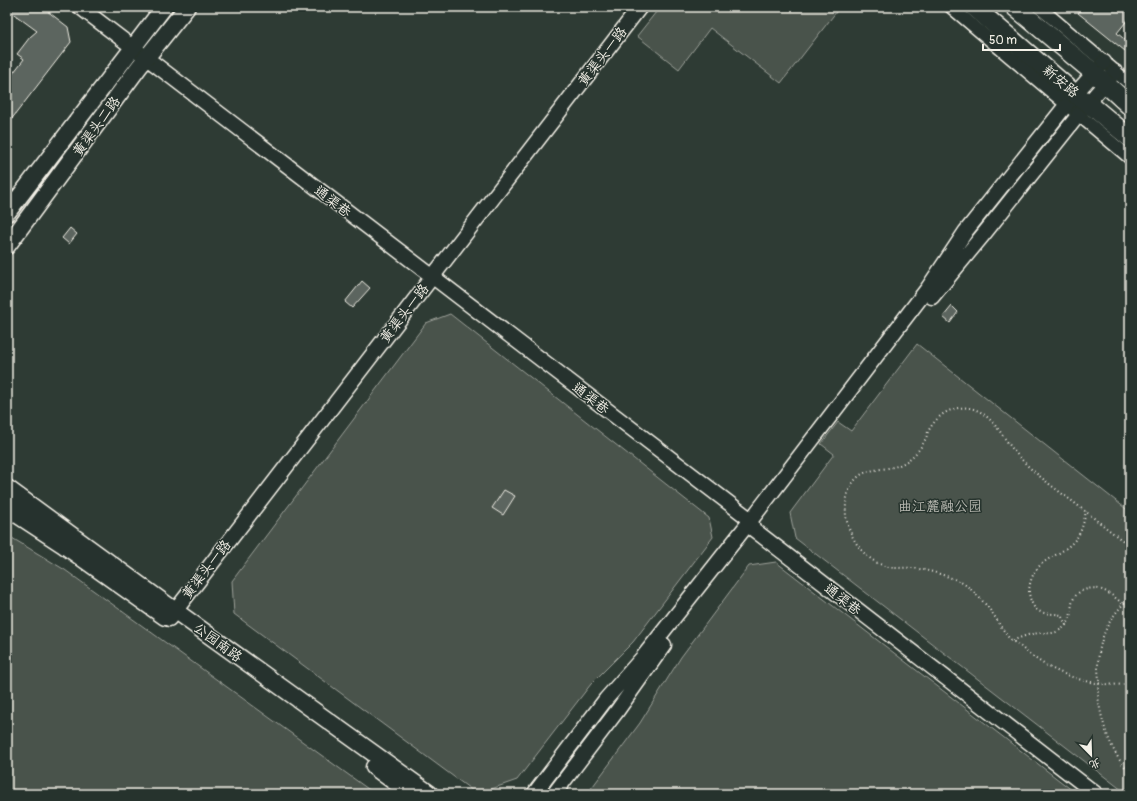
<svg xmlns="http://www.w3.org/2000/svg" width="1137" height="801" viewBox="0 0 1137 801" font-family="Pangolin,'LXGW WenKai TC',sans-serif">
  <rect width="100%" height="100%" fill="#2e3b34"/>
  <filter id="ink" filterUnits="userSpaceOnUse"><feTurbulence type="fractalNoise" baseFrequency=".025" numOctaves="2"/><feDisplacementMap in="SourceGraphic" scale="8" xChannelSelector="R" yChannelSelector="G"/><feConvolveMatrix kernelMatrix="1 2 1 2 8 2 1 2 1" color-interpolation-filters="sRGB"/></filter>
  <g filter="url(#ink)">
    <!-- green -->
    <path fill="#48524c" stroke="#9ea29a" d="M660,7H840L781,83L710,28L679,69L637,36Z
      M450,314L709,518L713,537L633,642L591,684L517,780L477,794L234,614L232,581L426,323Z
      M917,344L1130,512V794H1127L795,538L790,513L834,454L821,444L838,422L851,431Z
      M7,535L65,570L375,794H7Z
      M776,562L1077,794H587L640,723L681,657L749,566Z"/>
    <!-- building -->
    <path fill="#5c655e" stroke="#f4f1e8" d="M7,7H42L68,27L71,42L7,125V81L24,59L17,54L30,37L37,31L7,9Z
      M1083,7H1130V17L1117,33L1130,44V55L1078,13Z
      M70,228L77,234L69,244L62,238Z
      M362,281L370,288L352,308L345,302Z
      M952,306L958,312L950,323L943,317Z
      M504,490L515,496L503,515L492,508Z"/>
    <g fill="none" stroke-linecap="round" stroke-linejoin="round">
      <defs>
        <path id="minor" d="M951,7L1130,158
          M1039,7L1130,84"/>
        <path id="tertiary" d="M80,7L751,520L753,529L1096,794
          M932,297L983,235L1088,103L1115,72
          M169,619L640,7
          M534,794L606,699L643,657L751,520L928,288L966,231L1075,94L1104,62
          M554,794L617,711L664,645"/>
        <path id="secondary" d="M7,213L164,7
          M7,246L139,67L187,7
          M7,488L174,610L430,794
          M7,508L62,544L165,617
          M374,767L411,794"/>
        <path id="primary" d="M974,7L1075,94L1088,103L1130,138
          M1015,7L1094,73L1130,106"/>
      </defs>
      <!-- minor casing -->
      <use href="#minor" stroke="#f4f1e8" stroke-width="15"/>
      <!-- tertiary casing -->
      <use href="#tertiary" stroke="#f4f1e8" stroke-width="17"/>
      <!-- secondary casing -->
      <use href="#secondary" stroke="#f4f1e8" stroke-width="19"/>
      <!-- primary casing -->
      <use href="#primary" stroke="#f4f1e8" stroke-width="21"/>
      <!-- path -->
      <path stroke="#f4f1e8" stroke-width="2" stroke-dasharray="1 3" stroke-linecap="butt" d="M1130,544L1122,540C1105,527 1089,514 1072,501C1057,490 1042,479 1028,466C1022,460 1016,454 1011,447C1002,435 995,422 982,413C973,407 962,406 951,410C942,413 933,422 929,430C927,433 927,437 925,440C921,448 915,455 908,460C892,473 870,465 857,478C847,487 845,503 846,516C849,538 865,562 889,567C896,569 903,567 911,568C925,569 955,577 967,586C974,592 985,603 990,610C997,619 1002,629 1009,638C1012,641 1017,644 1021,647C1049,673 1091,688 1130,684
        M1130,597C1119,608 1109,620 1104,634C1100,644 1098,656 1098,667C1098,672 1099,677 1099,682C1099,685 1098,688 1098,691C1098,713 1112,759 1130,771
        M1066,625L1061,615C1053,613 1044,615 1037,610C1032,606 1029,597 1029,591C1032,557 1058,560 1075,540C1082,532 1084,521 1086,511
        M1013,641C1022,636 1033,633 1043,633C1048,633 1053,634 1058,631C1074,623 1069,613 1073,600C1075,595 1080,591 1084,590C1100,584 1112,595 1123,604"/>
      <!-- minor -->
      <use href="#minor" stroke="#26332d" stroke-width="12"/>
      <!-- tertiary -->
      <use href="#tertiary" stroke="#26332d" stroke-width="14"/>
      <!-- secondary -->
      <use href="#secondary" stroke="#26332d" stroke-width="16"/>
      <!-- primary -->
      <use href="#primary" stroke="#26332d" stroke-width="18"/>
    </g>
  </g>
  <g text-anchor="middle" stroke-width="3" stroke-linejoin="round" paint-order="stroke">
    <!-- street labels -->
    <g font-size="14" fill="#f4f1e8" stroke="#26332d">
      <text transform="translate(602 56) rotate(-52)" y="5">黄渠头一路</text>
      <text transform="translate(1061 81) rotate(40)" y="5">新安路</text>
      <text transform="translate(96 126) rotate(-54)" y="5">黄渠头二路</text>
      <text transform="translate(333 201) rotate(37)" y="5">通渠巷</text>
      <text transform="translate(404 313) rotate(-52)" y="5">黄渠头一路</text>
      <text transform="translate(591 398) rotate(37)" y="5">通渠巷</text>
      <text transform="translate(206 569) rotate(-52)" y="5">黄渠头一路</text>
      <text transform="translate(843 599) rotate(38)" y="5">通渠巷</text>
      <text transform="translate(218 642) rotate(36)" y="5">公园南路</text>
    </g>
    <!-- park labels -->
    <g font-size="14" fill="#b8b9b1" stroke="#26332d">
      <text x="940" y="511">曲江麓融公园</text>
    </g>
  </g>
  <!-- margin -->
  <rect width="1137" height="801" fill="none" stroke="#26332d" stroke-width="24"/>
  <rect x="12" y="12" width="1113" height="777" fill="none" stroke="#f4f1e8" stroke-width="1.5" filter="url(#ink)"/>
  <!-- north arrow -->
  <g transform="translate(1091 755) rotate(157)" stroke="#26332d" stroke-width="3" paint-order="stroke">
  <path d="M0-3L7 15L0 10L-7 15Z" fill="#f4f1e8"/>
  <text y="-6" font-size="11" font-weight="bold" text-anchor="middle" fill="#f4f1e8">北</text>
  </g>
  <!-- scale -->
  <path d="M983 44v6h77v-6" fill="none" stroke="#f4f1e8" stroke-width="2"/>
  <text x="989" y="44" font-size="12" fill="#f4f1e8" stroke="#26332d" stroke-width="3" paint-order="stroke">50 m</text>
</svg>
